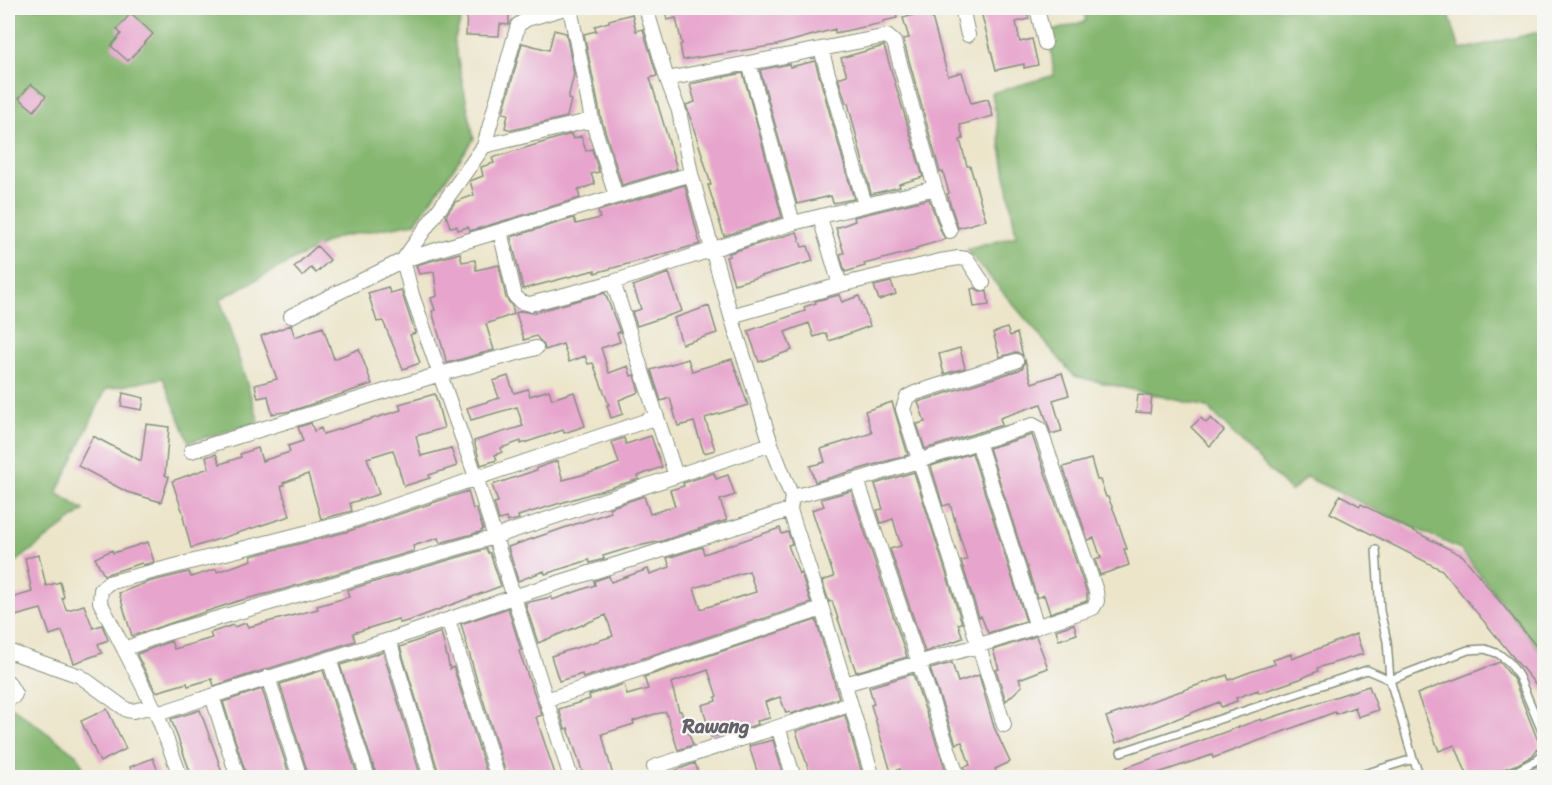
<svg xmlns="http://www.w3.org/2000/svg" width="1552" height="785" viewBox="0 0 1552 785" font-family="Sriracha,sans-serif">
  <rect width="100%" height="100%" fill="#f6f6f2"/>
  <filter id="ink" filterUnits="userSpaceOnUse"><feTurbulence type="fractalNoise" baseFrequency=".0167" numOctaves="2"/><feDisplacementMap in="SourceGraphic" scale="12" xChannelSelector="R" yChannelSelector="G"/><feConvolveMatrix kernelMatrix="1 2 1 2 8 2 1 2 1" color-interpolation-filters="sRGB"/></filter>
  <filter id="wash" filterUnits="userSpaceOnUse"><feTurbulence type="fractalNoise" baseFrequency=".008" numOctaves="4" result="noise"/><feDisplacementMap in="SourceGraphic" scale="24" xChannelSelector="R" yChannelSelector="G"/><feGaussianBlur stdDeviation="1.35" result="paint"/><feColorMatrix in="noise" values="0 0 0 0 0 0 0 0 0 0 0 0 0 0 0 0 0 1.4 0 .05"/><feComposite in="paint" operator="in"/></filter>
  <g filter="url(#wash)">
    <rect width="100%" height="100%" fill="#ece5ca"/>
    <!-- forest -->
    <path fill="#86b771" stroke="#527a52" stroke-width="1.5" d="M8,8H465L454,41L474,139L415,223L337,237L220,299L259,422L189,442L163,378L106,389L57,493L84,510L8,568Z
      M1083,8H1447L1460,50L1544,31V651L1542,654L1460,549L1306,477L1291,492L1207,407L1074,376L967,250L1016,236L992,93L1054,75L1049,32L1086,21Z
      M8,704L78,756L87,777H8Z"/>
    <g id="blocks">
      <!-- building -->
      <path fill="#e7a5cd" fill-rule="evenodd" d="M665,8H895L897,18L883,21V23L835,33V29L777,45L683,60L680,45L682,44L676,18L667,20Z
        M980,8H1026L1029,19L1016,22L1020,42L1032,39L1038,65L1024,68V64L996,70Z
        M467,9L509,11V25L500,24L499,36L466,35Z
        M930,10L948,76L962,72L971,103L988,99L993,116L960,125L963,139L960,140L967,166H970L986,220L958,228L947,194L949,193L943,172H940L903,39L909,38L903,18Z
        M131,13L153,34L128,61L111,46L121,34L117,29Z
        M632,14L636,31L643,29L657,76L650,78L677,169L622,185L601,118L584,34L596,31L595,26L609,22V20Z
        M554,30L566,33L574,74L568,99L571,100L567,117L512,130L505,128L508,114L503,113L522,43L549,50Z
        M884,46L923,177L899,184L900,187L871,194L848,103H846L838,78L847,75L841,58Z
        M815,61L854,199L833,203L831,196L797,204L760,70L789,64L790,67Z
        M743,73L782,217L724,236L708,185H711L701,151L686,105L695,102L690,84Z
        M31,84L46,96L34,111L19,98Z
        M571,134L573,139L581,136L586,151L592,149L599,172L591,174L595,184L578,190L580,198L470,231L468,227L458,230L457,226L450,227L446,215L455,202L474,195L470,181L483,176L481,167L494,163L492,158Z
        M685,185L700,244L595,273V270L523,289L511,237L574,218L576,224L600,218L598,211Z
        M929,199L942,234L946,239L916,248L917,250L864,264L865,266L845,272L840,254L844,253L836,228L855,221L854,217Z
        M797,232L802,247L808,246L813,261L734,284L726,257L730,256L729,253Z
        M317,246L330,260L316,273L311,268L302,276L294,267Z
        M460,253L462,262L475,260L476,270L499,265L506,298L512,306L514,314L486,324L494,350L447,363L432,311L435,310L431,298L437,296L434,272L419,274L416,265Z
        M669,273L682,311L637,326L632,312L641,309L633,286Z
        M891,282L896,294L879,300L874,286Z
        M388,287L390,293L401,290L415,333L410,335L420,363L403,369L383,321L377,322L368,293Z
        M975,288L980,291H987L989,305L974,307L971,289Z
        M605,293L620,332L617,333L620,342L601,348L609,373L628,366L631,376L634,375L639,392L619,400L623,414L611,418L607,405H609L593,363L588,364L585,356L569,362L563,344L545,350L544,345L536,336L524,340L516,313L521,311L532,313Z
        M839,295L842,302L859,296L870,326L829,341L826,333L814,337L809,323L785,332L792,350L759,362L748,331L805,311L804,307L816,303L815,301Z
        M709,306L717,333L682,344L674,318Z
        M291,325L295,337L323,327L334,359L359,349L372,384L291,411L272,414L268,396L258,398L255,385L277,379L261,336Z
        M1007,328L1010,336L1017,333L1023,356L1017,352L1000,357L993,333Z
        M960,348L965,368L944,374L939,354Z
        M688,359L692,371L732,359L748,405L705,418L715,450L704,453L694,422L678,426L670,398L661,401L651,370Z
        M1025,360L1032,383L1062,373L1069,395L1053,400L1062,431L1051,434L1041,404L1000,418L1002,425L925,449L917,424L925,422L918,402L1019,370L1023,367Z
        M508,376L514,393L528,389L530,396L549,390L552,399L574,392L585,426L564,433L563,430L521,444V441L501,448L502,452L495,455L497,460L481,465L474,441L523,426L517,407L471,420L467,408L499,398L493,381Z
        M123,393L144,398L142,410L121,406Z
        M435,394L444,428L416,436L421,456L451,448L457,466L429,475L430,478L404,486L393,450L367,458L379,494L350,503L352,511L321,519L308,474L283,483L284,485L281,486L290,516L191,548L183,517L184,516L172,481L209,468L206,457L216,454L220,464L241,457L240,454L258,448L262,461L290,452L288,446L303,441L298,427L311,423L314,431L321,428L323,434L401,410L399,404Z
        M1138,395L1152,396L1150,413L1136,412Z
        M892,402L908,455L815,482L810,466L825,462L821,449L872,433L865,411Z
        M1201,418L1206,423L1211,418L1224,431L1210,446L1191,427Z
        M146,424L169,427L165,475L169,477L161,502L127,492L78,466L93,436L141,461Z
        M1032,435L1087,593V601L1050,613L1044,595L1037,598L989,448Z
        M651,436L662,467L638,476L639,479L518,516L519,519L507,522L506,518L499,520L494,503L498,502L492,485L537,470V468L557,461L563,480L604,469L619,463L612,442L624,438L626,444Z
        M972,453L1026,621L988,633L981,616L979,617L961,561L967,560L950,504L943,506L931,466Z
        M1091,459L1097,480H1100L1106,497H1108L1116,516L1127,549H1124L1129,565L1100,575L1095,560L1101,558L1094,538L1088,540L1063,467Z
        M914,472L962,623L958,624L963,638L925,652L890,549L901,546L893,519L881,523L877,510L883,509L875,484Z
        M714,473L716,479L728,475L735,495L720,500L727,520L662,541L629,548L603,556L604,559L590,563L589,560L545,574L544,571L518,581L508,547L611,512L609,508L644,496L650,514L675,506L670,490L684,486L683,483Z
        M468,491L473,509L476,508L483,529L480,532L440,543L438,538L413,546L414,551L274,592L238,601L132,636L119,593L148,582L189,572L191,577L216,569L217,572L252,560L251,556L346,532Z
        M851,491L907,657L856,672L832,601L829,602L822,581L834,577L812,510L824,506L821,499Z
        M1340,495L1360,506L1361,504L1463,556L1545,657V696L1442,570L1330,513Z
        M780,528L782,534L788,532L792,544L788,545L799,574L801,573L811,603L583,678L582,674L559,681L551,656L613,636L606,615L538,643L525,603L551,597L552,600L595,585L594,581L609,576L611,582L648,569L650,574L670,567L667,558L702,547L704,554ZM749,571L756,592L701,609L694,588Z
        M148,542L154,562L143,565L142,563L104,575L95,558L112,550L113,553Z
        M486,549L488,553H490L501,586L411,620L400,623L398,619L353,633L355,641L214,686L212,679L188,686L187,683L156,692L138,657L137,654L171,641L174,649L212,638L210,633L233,625L234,627L246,623L248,627L318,609L317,606L349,597L347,590Z
        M39,555L46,586L60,582L64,597L62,598L66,609L68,610L84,605L93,628L102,625L108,640L98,644L102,653L74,663L62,631L50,635L41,609L8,618V599L32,592L25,558Z
        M508,608L521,650L519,651L542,715L536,717L556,777H507L476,677L461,624Z
        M816,620L839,698L791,714L790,712L786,713L780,697L765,702L770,718L757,721L758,724L744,729L743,725L722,731L723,734L711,737L702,705L716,701L715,697L717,696L708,670L671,683L679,711H681L693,745L678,750L666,712L655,714L633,721L634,724L602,734L613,776L607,777H584L568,728L565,729L559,709L590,699L589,695L624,684L627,695L648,689L644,677Z
        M1074,624L1077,634L1059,640L1056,630Z
        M441,632L450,669L453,667L454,669L488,777H440L400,647Z
        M1356,634L1363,654L1317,668L1318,671L1300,679L1259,693L1258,690L1236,698L1237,701L1221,707L1219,702L1116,743L1106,717L1227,675L1229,680L1250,672L1275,664L1273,660L1291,654L1292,659Z
        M1036,636L1048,668L1019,679L1022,686L1006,701L996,670L999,669L993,650Z
        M383,652L421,777H377L340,665Z
        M1500,662L1514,680L1540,746L1532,756L1518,764L1481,777H1468L1455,745L1439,751L1417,694Z
        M952,663L958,682L979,675L994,727L1010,762L995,769L998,777H967L964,767L970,765L962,742L956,744L930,669Z
        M323,670L357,774L344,777H309L280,684Z
        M913,674L948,777H903L900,769L891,772L871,705L874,704L869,687Z
        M1369,686L1378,710L1358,717L1355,707L1336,714L1335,712L1213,758L1212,755L1146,777H1128L1125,768L1261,719V721Z
        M262,689L290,777H247L223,702Z
        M107,709L126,749L100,762L81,721Z
        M200,710L218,760L223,777H192L171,719Z
        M845,715L863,777H811L796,731Z
        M773,740L784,777H759L749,746Z
        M153,758L160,777H133L130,767Z
        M1545,760V777H1534L1531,769Z
        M695,763L700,777H664V775Z"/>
    </g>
  </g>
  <g filter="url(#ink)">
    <use href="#blocks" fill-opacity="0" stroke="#86917f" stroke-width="1.5"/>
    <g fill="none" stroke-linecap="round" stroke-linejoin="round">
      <defs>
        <path id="service" d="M1376,550L1380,611L1387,641L1390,680L1413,759L1421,778
          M1121,752L1367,670L1390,680L1468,650L1485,649L1499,654L1510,663L1519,677L1544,736
          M1351,778L1413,759
          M1503,778L1535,761L1544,753V750"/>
        <path id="minor" d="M570,8L592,120L616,196
          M646,8L667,79L679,111L691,174L731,316L771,444L792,497L790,510L822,609L873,778
          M962,8L968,35
          M1037,8L1045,43
          M821,49L865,205
          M749,63L793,223
          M667,79L887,36L894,42L935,188L950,231
          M484,146L592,120
          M820,218L840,285L940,261L959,258L967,259L983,283
          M500,231L515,296L521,302L530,304L613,282L793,223L935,188
          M613,282L676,476
          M291,316L403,260L484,146L518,25L527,19L565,8
          M731,316L840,285
          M978,442L1037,627
          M191,451L440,374L536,348
          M857,480L958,778
          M792,497L857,480L1033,425L1040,429L1096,591L1097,601L1093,608L977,646L845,684
          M448,620L498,778
          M389,640L431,778
          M124,649L100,602L101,590L108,583L344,523L657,417
          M8,651L80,676L127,710L133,711L153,706
          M329,659L368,778
          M268,677L300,778
          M8,682L15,694L13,697L8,698
          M546,700L822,609
          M157,714L212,696
          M1004,725L903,409L907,397L915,393L1016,361
          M654,767L778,727
          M181,778L157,714L124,649L164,634L494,537L771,444
          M238,778L212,696L389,640L513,597L790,510
          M571,778L476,477L412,295L403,260L691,174
          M794,778L778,727L850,704"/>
      </defs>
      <!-- service casing -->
      <use href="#service" stroke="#86917f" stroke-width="10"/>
      <!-- minor casing -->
      <use href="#minor" stroke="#86917f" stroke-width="16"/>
      <!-- service -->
      <use href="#service" stroke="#fff" stroke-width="7"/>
      <!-- minor -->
      <use href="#minor" stroke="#fff" stroke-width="14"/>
    </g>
  </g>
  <g text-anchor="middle" stroke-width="4.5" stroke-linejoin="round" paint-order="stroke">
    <!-- quarter labels -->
    <g font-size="20" font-weight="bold" fill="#65616a" stroke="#f6f6f2">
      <text x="716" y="733">Rawang</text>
    </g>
  </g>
  <!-- margin -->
  <rect width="1552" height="785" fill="none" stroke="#f6f6f2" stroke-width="30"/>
</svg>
